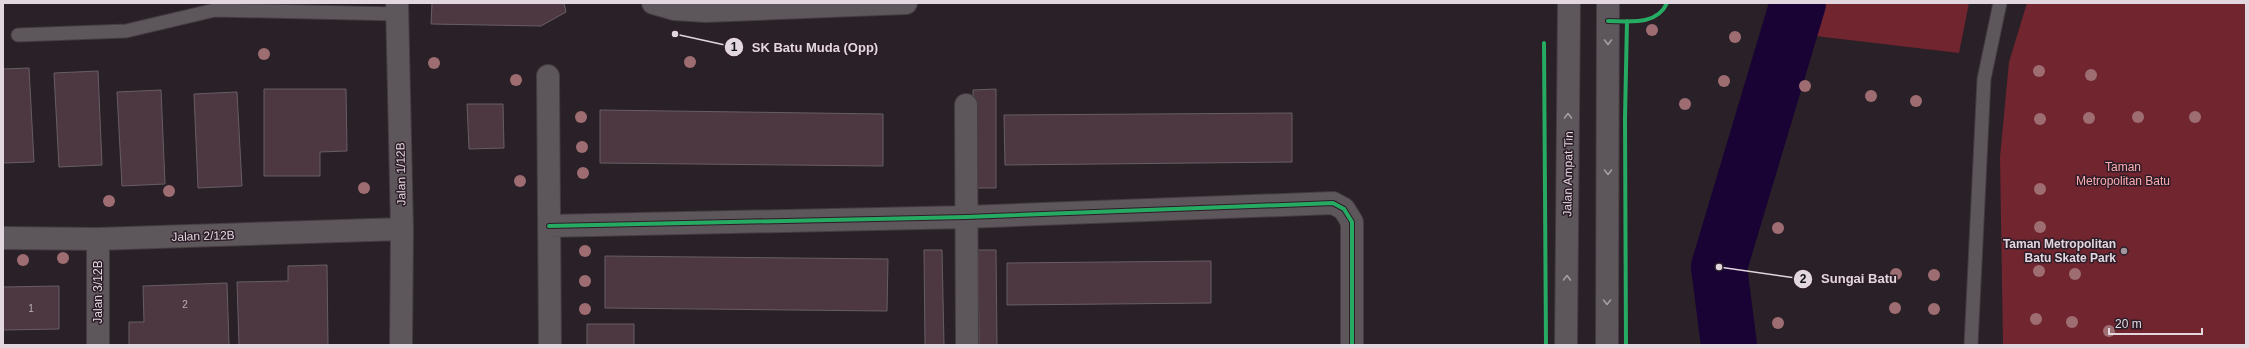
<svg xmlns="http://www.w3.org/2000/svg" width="2249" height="348" viewBox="0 0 2249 348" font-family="Helvetica,sans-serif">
  <rect width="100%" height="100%" fill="#2a2027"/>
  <!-- green -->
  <path fill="#71252f" d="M1817,3H1969L1959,53L1807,35Z
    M2027,3H2246V345H2003L2000,157L2009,62Z"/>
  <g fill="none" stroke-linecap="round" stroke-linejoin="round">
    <!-- river -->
    <path stroke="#190335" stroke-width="56" d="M1729,345L1719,267L1798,3"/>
  </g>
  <!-- building -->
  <path fill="#4d3842" stroke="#675e62" d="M432,3H564L566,12L541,26L431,24Z
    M29,68L34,162L3,163V69Z
    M98,71L102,165L59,167L54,73Z
    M264,89H346L347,151L320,152V176H264Z
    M996,89V188H974L973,90Z
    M161,90L165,184L122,186L117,92Z
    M237,92L242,186L198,188L194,94Z
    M467,104H503L504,148L469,149Z
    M600,110L883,114V166L600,163Z
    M1292,113V162L1005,165L1004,115Z
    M924,250H942L944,345H925Z
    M978,250H996L997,345H979Z
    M605,256L888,259L887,311L605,308Z
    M1211,261V303L1007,305V263Z
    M327,265L328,345H239L237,282L288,281V266Z
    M227,283L229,345H129V322H144L143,286Z
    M59,286V329L3,330V287Z
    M587,324H634V345H587Z"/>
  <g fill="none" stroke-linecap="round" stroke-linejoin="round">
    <defs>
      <path id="lane" d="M18,35L126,31L215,10L397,14
        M1971,345L1984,79L2000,3"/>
      <path id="street" d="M397,3L402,229L401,345
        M653,3L674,9L706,11L906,3
        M548,76L550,345
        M966,105L967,345
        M549,226L966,217L1333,203L1344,209L1352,222V345
        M3,238L98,239L402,229
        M98,345V239"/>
      <path id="secondary" d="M1566,345L1569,3
        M1607,345L1608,3"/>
    </defs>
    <!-- lane casing -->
    <use href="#lane" stroke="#443c41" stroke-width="15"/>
    <!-- street casing -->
    <use href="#street" stroke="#443c41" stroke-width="24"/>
    <!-- secondary casing -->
    <use href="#secondary" stroke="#443c41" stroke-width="24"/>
    <!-- lane -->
    <use href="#lane" stroke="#5d565b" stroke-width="13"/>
    <!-- street -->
    <use href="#street" stroke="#5d565b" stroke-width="22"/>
    <!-- secondary -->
    <use href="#secondary" stroke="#5d565b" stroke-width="22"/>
    <defs>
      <path id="cycleway" d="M1608,21C1628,21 1657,26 1667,3
        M1544,43L1546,345
        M549,226L966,217L1333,203L1344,209L1352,222V345
        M1626,345L1625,118L1627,21"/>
    </defs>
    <!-- cycleway casing -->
    <use href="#cycleway" stroke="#2d1d28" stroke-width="6"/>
    <!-- cycleway -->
    <use href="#cycleway" stroke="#26ab63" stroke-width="4"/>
  </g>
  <!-- trees -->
  <g fill="#9e6d71">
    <circle cx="1652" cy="30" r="6"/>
    <circle cx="1735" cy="37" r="6"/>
    <circle cx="264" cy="54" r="6"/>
    <circle cx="690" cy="62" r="6"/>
    <circle cx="434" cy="63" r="6"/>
    <circle cx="2039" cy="71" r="6"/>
    <circle cx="2091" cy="75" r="6"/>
    <circle cx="516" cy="80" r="6"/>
    <circle cx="1724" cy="81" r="6"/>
    <circle cx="1805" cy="86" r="6"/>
    <circle cx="1871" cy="96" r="6"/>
    <circle cx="1916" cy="101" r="6"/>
    <circle cx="1685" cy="104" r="6"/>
    <circle cx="581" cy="117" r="6"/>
    <circle cx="2138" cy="117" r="6"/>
    <circle cx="2195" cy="117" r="6"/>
    <circle cx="2089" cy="118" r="6"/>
    <circle cx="2040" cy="119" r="6"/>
    <circle cx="582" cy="147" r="6"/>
    <circle cx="583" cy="173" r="6"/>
    <circle cx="520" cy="181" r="6"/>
    <circle cx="364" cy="188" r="6"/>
    <circle cx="2040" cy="189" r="6"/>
    <circle cx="169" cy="191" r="6"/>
    <circle cx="109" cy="201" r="6"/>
    <circle cx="2040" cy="227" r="6"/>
    <circle cx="1778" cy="228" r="6"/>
    <circle cx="585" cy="251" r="6"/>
    <circle cx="63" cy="258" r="6"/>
    <circle cx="23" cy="260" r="6"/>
    <circle cx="2039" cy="271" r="6"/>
    <circle cx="1896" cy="274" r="6"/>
    <circle cx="2075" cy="274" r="6"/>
    <circle cx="1934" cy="275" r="6"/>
    <circle cx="585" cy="281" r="6"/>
    <circle cx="1895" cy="308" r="6"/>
    <circle cx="585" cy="309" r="6"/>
    <circle cx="1934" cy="309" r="6"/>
    <circle cx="2036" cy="319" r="6"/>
    <circle cx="2072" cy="322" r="6"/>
    <circle cx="1778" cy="323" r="6"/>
    <circle cx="2109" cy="331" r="6"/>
  </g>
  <!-- one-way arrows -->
  <defs><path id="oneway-chevron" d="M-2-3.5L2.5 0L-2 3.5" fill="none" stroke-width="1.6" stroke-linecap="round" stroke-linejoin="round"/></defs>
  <g stroke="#a69da4">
    <use href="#oneway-chevron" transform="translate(1608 42) rotate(90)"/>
    <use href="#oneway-chevron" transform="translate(1568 116) rotate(-89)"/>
    <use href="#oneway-chevron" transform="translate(1608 172) rotate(90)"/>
    <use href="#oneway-chevron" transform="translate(1567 278) rotate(-89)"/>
    <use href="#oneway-chevron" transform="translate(1607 302) rotate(90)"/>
  </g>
  <!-- markers -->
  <circle fill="#a2979f" stroke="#2d1d28" stroke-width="1.5" cx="2124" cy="251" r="4"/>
  <g text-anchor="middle" stroke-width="3" stroke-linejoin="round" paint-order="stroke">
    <!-- number labels -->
    <g font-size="10" fill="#bdafb8">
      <text x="185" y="308">2</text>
      <text x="31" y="312">1</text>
    </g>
    <!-- park labels -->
    <g font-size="12" fill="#fcacae" stroke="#2d1d28">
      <text x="2123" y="171">Taman<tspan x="2123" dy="14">Metropolitan Batu</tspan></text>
    </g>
    <!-- street labels -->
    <g font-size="12" fill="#e2d7df" stroke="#2d1d28">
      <text transform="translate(401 174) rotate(-91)" y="4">Jalan 1/12B</text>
      <text transform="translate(1568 174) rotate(-89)" y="4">Jalan Ampat Tin</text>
      <text transform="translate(203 236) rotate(-2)" y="4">Jalan 2/12B</text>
      <text transform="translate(98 292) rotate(-90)" y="4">Jalan 3/12B</text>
    </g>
    <!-- poi labels -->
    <g font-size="12" font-weight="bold" fill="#e2d7df" stroke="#2d1d28" text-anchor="end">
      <text x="2116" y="248">Taman Metropolitan<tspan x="2116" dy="14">Batu Skate Park</tspan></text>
    </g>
  </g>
  <!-- callouts -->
  <path fill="none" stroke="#e2d7df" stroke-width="1.5" d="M675 34L734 47M1719 267L1803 279"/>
  <g fill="#e2d7df" stroke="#2d1d28" stroke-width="1.5">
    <circle cx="675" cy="34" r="4"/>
    <circle cx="1719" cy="267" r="4"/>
    <circle cx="734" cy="47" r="10"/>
    <circle cx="1803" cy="279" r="10"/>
  </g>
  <g font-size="12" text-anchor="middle" font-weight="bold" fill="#111">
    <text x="734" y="51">1</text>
    <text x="1803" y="283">2</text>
  </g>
  <g font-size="13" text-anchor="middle" font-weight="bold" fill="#e2d7df" stroke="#2d1d28" stroke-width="3" stroke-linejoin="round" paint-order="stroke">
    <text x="815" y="52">SK Batu Muda (Opp)</text>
    <text x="1859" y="283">Sungai Batu</text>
  </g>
  <!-- border -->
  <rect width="2249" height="348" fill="none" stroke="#e2d7df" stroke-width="8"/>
  <!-- scale -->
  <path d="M2109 328v6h93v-6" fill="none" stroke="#e2d7df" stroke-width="2"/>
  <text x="2115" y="328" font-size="12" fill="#e2d7df" stroke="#2d1d28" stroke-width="3" paint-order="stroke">20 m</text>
</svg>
